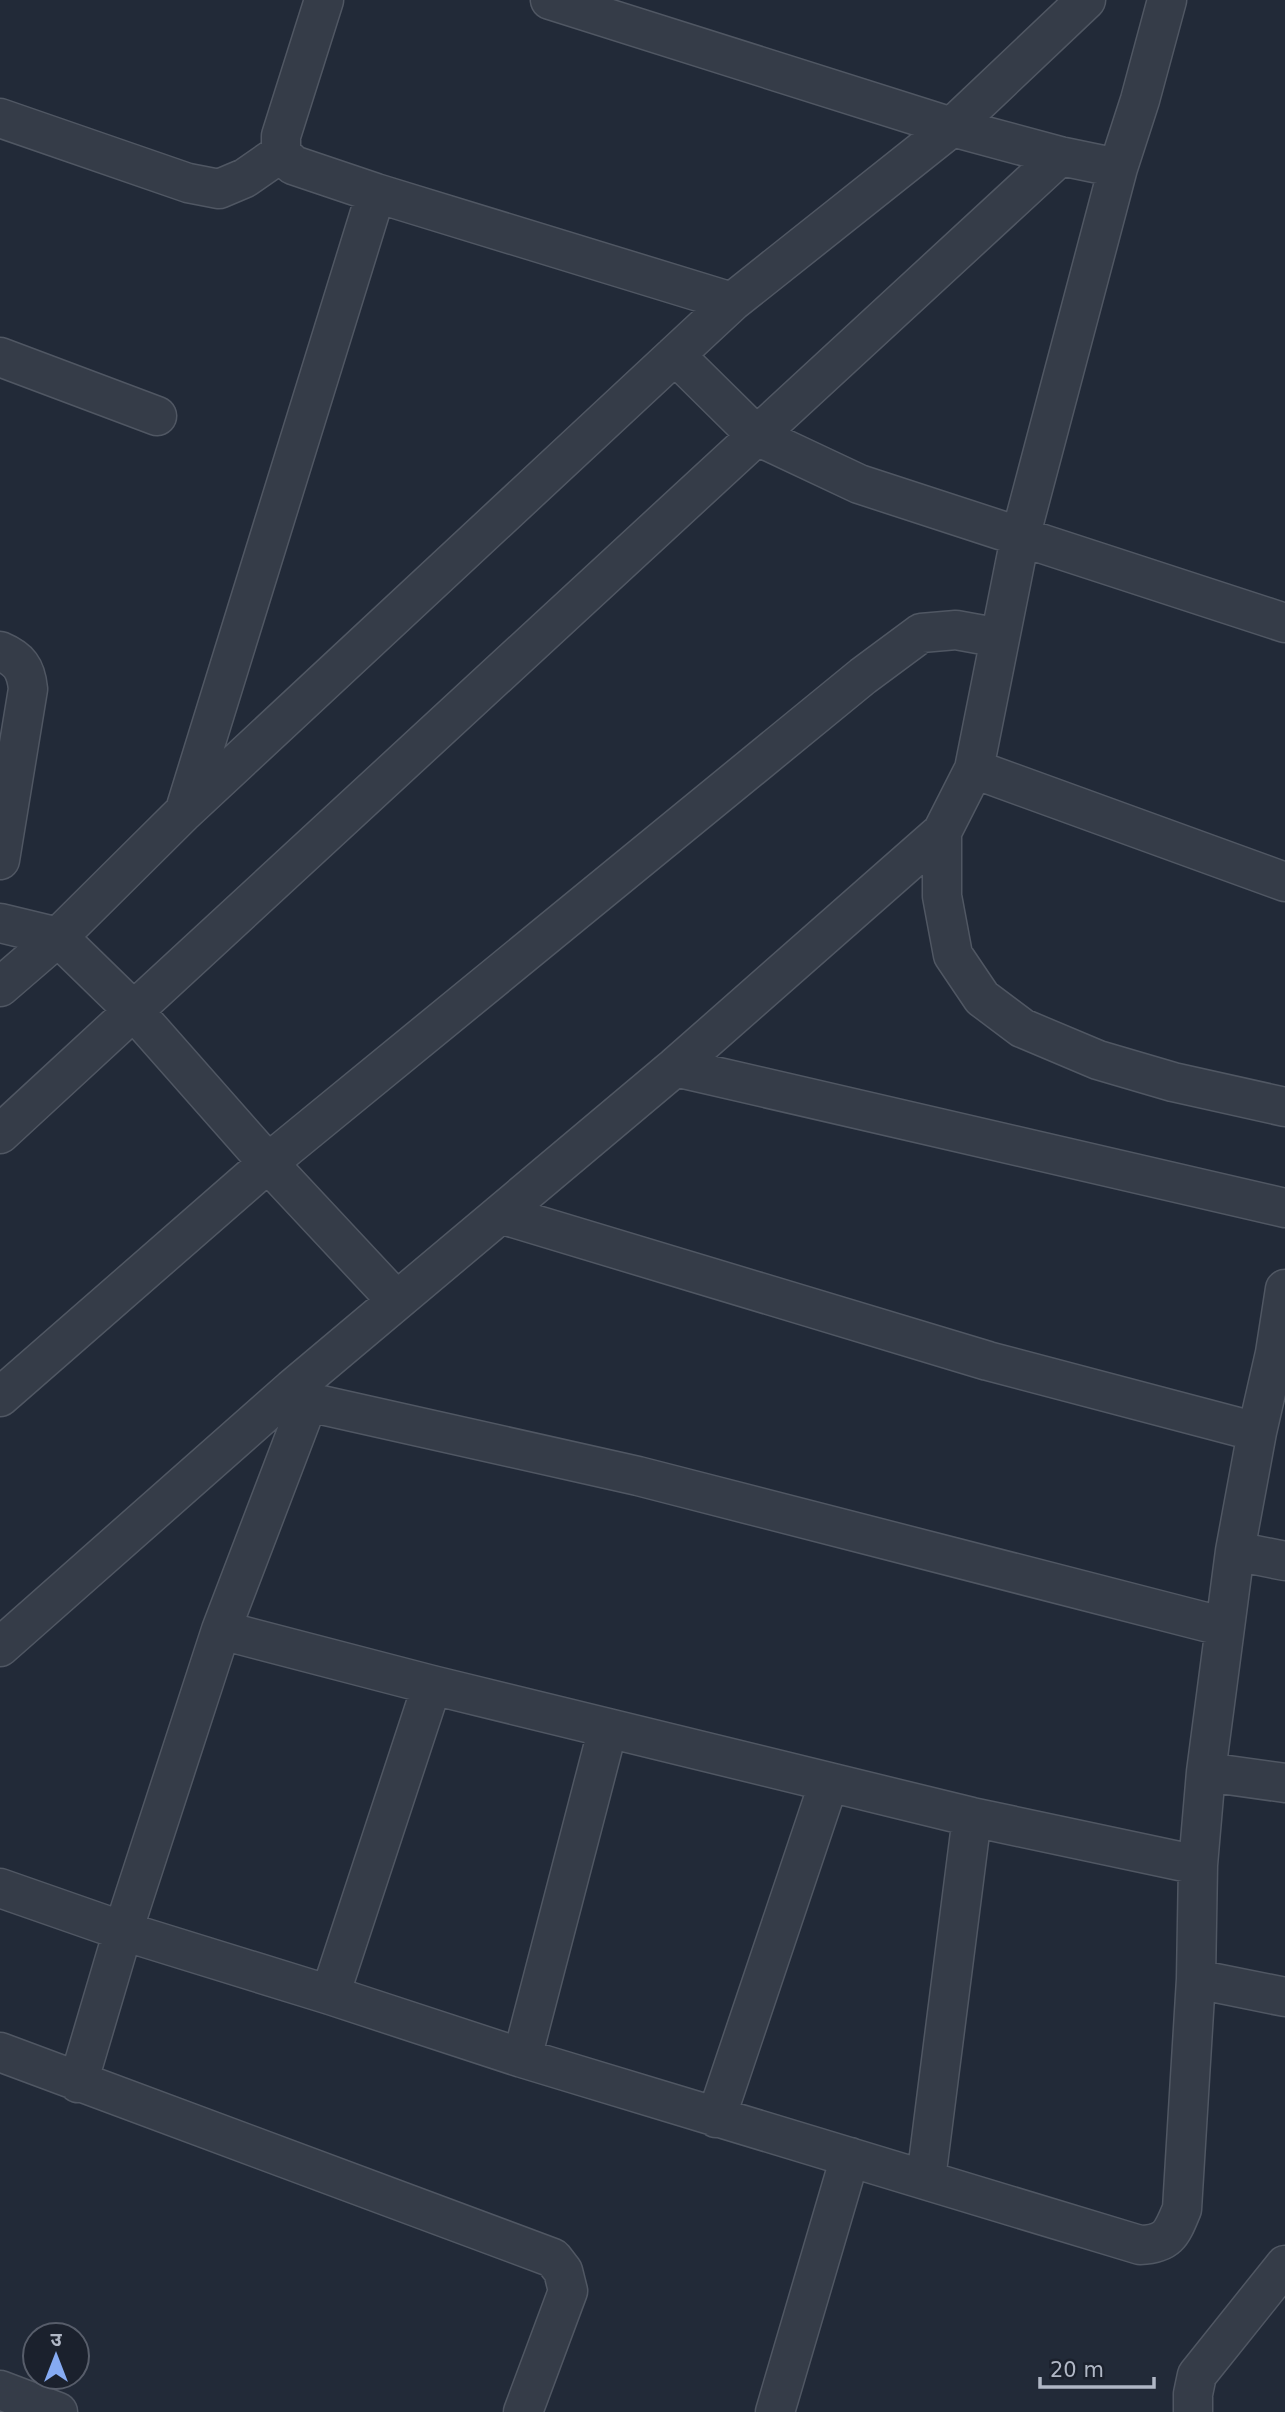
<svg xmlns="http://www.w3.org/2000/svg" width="1285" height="2412" viewBox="0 0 1285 2412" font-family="'DejaVu Sans','Noto Sans Devanagari',sans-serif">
  <rect width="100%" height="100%" fill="#222a38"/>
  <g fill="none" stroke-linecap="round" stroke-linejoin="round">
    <defs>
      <path id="street" d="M324,0L281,136V153L293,165L376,193L732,302
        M550,0L952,127L1060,156L1118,168
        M0,118L188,183L219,189L245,178L281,153
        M675,355L757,436L859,484L1285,623
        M0,357L157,416
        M0,651C19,659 26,668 28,689L0,860
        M974,769L1285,882
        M185,810L376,193
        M942,832V896L953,955L982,998L1022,1028L1098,1060L1173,1082L1285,1107
        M0,923L58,937L133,1010L268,1163L396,1300
        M0,987L58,937L184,812L732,302L952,127L1086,0
        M675,1067L1285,1208
        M0,1134L1060,156
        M500,1214L988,1361L1257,1432
        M292,1389L308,1402L638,1476L1225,1627
        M0,1397L268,1163L863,676L921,633L956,630L1000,638
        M1235,1551L1285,1561
        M221,1630L432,1685L972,1817L1198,1865
        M0,1647L292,1389L675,1067L942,832L974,769L1020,538L1118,168L1140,100L1167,0
        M1206,1772L1285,1783
        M0,1888L123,1931L330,1995L522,2058L1140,2245C1169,2244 1172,2233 1182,2209L1196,1979L1198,1865L1206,1772L1235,1551L1257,1432L1275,1353L1285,1289
        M1196,1979L1285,1997
        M330,1995L432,1685
        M0,2052L553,2258L563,2271L568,2291L523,2412
        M522,2058L608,1728
        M78,2083L123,1931L221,1630L308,1402
        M716,2118L829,1782
        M926,2179L972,1817
        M0,2390L58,2412
        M775,2412L850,2157
        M1193,2412V2394L1197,2375L1285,2265"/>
    </defs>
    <!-- street casing -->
    <use href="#street" stroke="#505763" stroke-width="41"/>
    <!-- street -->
    <use href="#street" stroke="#353c48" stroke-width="38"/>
  </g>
  <!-- north arrow -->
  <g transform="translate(56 2356)"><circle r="33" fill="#1b212d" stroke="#575d6a" stroke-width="2"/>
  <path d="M0-5L12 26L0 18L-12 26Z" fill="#86abf3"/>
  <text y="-10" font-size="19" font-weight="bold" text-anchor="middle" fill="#b0b7c5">उ</text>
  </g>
  <!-- scale -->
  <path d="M1040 2377v10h114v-10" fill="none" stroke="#b0b7c5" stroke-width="3.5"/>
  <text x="1050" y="2377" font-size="21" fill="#b0b7c5" stroke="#1b212d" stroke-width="5" paint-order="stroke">20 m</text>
</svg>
